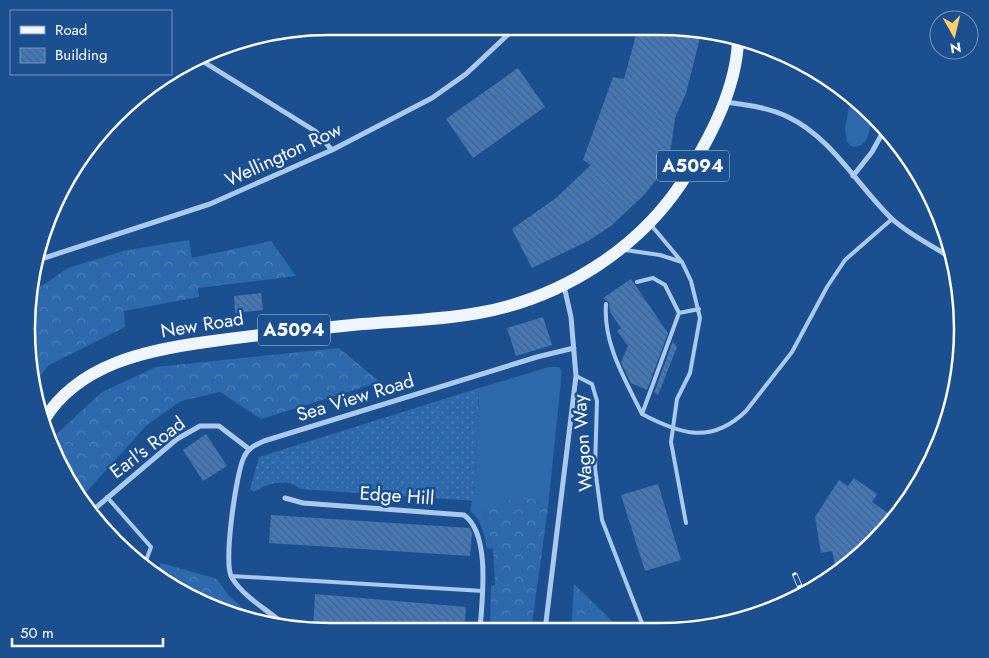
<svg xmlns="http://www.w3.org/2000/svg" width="989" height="658" viewBox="0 0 989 658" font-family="Jost,sans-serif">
  <defs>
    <pattern id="forest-crowns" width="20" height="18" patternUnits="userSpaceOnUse" patternTransform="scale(1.25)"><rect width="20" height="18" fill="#2e69ad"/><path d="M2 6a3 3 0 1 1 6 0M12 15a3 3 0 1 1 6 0" fill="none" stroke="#4d80b9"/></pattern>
    <pattern id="garden-dots" width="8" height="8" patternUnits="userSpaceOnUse" patternTransform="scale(1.25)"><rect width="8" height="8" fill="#2e69ad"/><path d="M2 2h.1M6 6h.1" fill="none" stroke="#4d80b9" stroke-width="1.8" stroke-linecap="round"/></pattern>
    <pattern id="building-back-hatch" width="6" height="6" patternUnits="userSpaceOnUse" patternTransform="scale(1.25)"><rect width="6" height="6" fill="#4478b7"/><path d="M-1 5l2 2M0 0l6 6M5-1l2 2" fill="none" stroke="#486282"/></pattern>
  </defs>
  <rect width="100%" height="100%" fill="#1b4f8f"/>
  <!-- grass -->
  <path fill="#2e69ad" d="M851,96L860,102L872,118C870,130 868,150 851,146L847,142L845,129Z
    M549,367H559L562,371L548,508L527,496L484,511L493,549L487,548C484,534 482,520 470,511L472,501H474L479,388Z"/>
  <!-- forest -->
  <path fill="url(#forest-crowns)" d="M189,240L192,258L271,241L296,276L198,288L199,297L124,311L125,327L49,365L32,386L27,309L30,294L68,268L127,250Z
    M339,348L380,382L261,419L220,392L181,401L147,425L81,498L67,480L51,439L102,392L156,367Z
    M527,496L548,508L531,630H490L491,586L495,585L493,549L484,511L506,501Z
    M161,563L217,579L229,596L254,618L195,601L156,574Z
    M574,584L617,626L618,631H571Z"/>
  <!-- garden -->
  <path fill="url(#garden-dots)" d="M479,388L474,501L300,489C287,477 266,484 254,492L250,489L259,457Z"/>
  <!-- building -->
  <path fill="url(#building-back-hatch)" d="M638,28L702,30L686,93L675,118L671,147L660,175L645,194L611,226L588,241L532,268L512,229L556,198L591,165L583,160L613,77L624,79Z
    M518,68L545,107L473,158L446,119Z
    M631,279L668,333L647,390L631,383L626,373L621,362L628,346L617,331L621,328L610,312L609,303L603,298Z
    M261,293L263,310L235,313L234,296Z
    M543,317L552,345L516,356L507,328Z
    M673,341L677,347L658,395L654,393Z
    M206,434L227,466L203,481L183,450Z
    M854,478L877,494L872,502L894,517L887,529L836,569L832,551L821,553L815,517L839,480L848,486Z
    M658,484L681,560L645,571L621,495Z
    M271,515L470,528L472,533L470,556L269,543Z
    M315,594L466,607L464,630L313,629Z"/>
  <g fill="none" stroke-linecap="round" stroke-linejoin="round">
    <!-- lane -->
    <path stroke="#a9c9ee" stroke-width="4" d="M917,184L925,187
      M651,225L682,262L691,281L700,318L690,373L677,399L671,442L686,523
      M625,250L660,255L682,262
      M637,282L653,278L665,285L679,313
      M606,304C603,344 625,379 642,414
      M699,309L679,313L642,414C680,434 711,445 746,411L792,352L827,287L845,260L892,219
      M576,376L592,384L597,401L595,468L602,520L645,631
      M107,497L151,547L144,566
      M231,576L483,591"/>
    <!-- street -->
    <path stroke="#a9c9ee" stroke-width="5" d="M199,59L315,131L332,150
      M725,102C746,105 768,107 788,117C831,137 857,185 891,218C907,233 929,244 948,256
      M853,176L872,152L883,132
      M38,260L210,204L332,150L432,98L466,74L515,28
      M285,498L303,503L464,515C491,534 482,600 480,630
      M92,511L177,439L200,426H219L249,449
      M289,629C271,611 246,600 232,578C223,564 236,473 244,457C248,448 255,445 264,441L537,357L574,348
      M545,630L576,376L571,317L564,286"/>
    <!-- primary -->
    <path stroke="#f0f6ff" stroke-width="12" d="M44,420C78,364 147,350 206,342C258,335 310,329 362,324C400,321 440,320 478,313C563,298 643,247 688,173C712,134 736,88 738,41"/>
    <defs>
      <path id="rail" d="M795,575L803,594
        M668,627L673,631"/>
    </defs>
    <!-- rail casing -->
    <use href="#rail" stroke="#fff" stroke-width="5.5"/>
    <!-- rail -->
    <use href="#rail" stroke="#1b4f8f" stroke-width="4" stroke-dasharray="11" stroke-linecap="butt"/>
  </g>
  <g text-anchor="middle" stroke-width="5" stroke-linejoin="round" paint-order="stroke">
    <!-- shield labels -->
    <g fill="#1b4f8f" stroke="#bbcadd" stroke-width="1">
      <rect x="657" y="150.5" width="72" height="31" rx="4"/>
      <rect x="258" y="314.5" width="72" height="31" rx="4"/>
    </g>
    <g font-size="18" font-weight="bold" fill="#fff">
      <text x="693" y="172">A5094</text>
      <text x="294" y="336">A5094</text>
    </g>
    <!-- street labels -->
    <g font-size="19" fill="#fff" stroke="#1b4f8f">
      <text transform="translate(283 154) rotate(-25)" y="7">Wellington Row</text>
      <text transform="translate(202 324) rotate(-9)" y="7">New Road</text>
      <text transform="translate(355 397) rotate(-17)" y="7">Sea View Road</text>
      <text transform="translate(582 443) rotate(-94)" y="7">Wagon Way</text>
      <text transform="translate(147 447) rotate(-37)" y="7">Earl's Road</text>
      <text transform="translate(397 495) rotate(4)" y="7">Edge Hill</text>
    </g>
  </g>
  <!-- crop -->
  <path d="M0 0H989V658H0ZM329 35H660A294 294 0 0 1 954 329V329A294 294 0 0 1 660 623H329A294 294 0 0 1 35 329V329A294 294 0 0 1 329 35Z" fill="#1b4f8f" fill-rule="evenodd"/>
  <path fill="none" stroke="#fff" stroke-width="2.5" d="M329 35H660A294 294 0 0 1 954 329V329A294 294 0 0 1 660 623H329A294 294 0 0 1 35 329V329A294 294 0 0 1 329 35Z"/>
  <!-- legend -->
  <rect x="10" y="10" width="162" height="65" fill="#1b4f8f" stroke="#7695bc"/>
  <rect x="20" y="26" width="25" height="8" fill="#f0f6ff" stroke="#7695bc"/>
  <text x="55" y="35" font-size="15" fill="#ffffff">Road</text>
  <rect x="20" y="48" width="25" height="15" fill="url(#building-back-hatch)" stroke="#7695bc"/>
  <text x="55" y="60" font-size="15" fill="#ffffff">Building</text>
  <!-- north arrow -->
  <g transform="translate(954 35) rotate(172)"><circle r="24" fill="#1b4f8f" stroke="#7695bc"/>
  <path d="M0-4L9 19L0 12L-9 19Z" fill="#ffd166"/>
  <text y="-8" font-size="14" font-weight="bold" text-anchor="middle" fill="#ffffff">N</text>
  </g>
  <!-- scale -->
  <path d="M12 638v8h151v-8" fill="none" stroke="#ffffff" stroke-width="2.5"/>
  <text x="20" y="638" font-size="15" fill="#ffffff" stroke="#1b4f8f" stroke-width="4" paint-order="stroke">50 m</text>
</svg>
